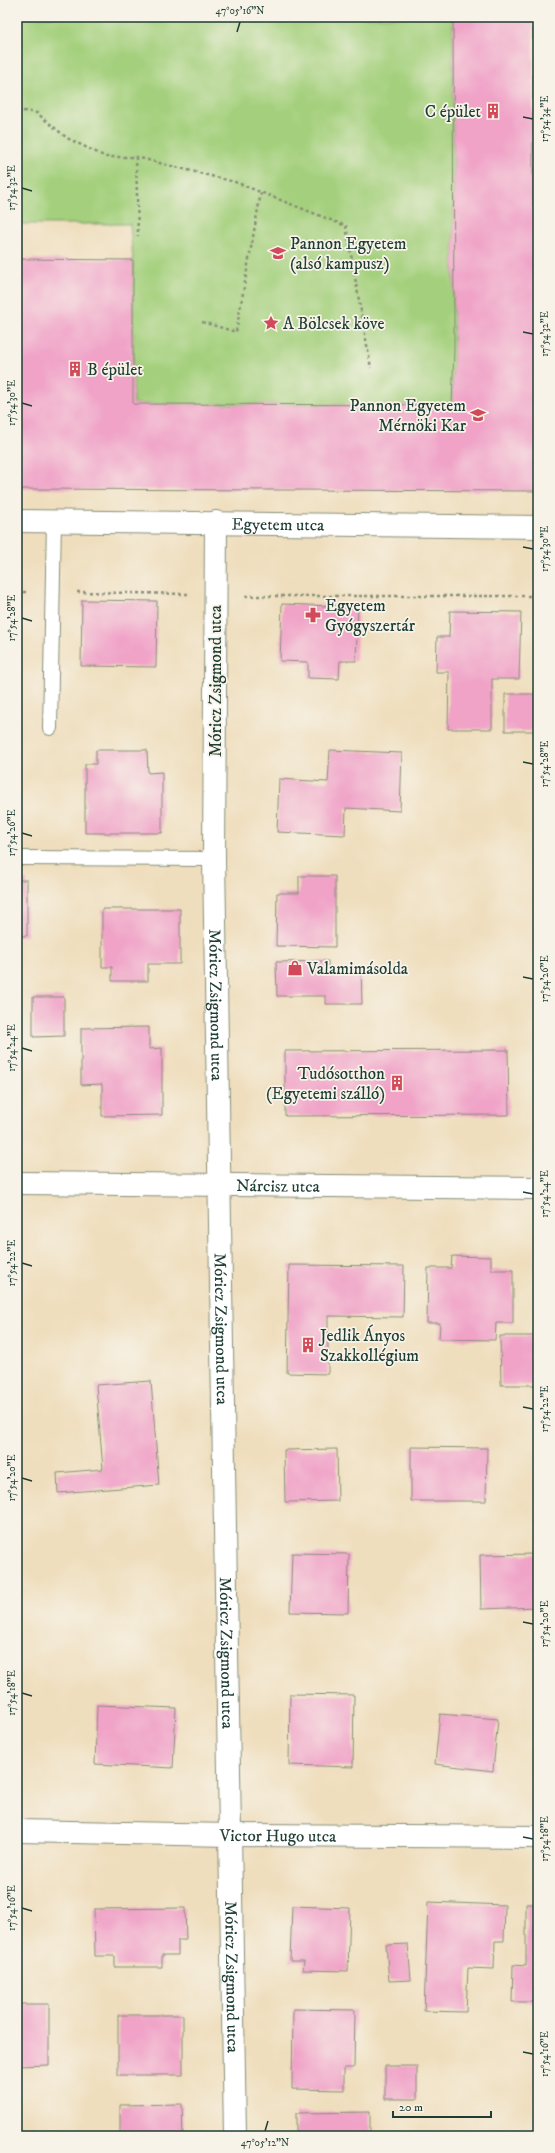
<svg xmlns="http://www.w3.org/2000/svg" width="555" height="2153" viewBox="0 0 555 2153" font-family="'IM FELL DW Pica',serif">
  <rect width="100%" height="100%" fill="#f7f3e8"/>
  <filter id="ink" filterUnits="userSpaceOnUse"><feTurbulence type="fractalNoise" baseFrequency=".025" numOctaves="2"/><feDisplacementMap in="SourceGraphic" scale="8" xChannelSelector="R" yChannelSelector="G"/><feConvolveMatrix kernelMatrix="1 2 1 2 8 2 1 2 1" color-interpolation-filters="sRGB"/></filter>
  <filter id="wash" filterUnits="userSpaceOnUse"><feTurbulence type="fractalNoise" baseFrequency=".012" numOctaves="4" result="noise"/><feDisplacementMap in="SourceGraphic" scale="16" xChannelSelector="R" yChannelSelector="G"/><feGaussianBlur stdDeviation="0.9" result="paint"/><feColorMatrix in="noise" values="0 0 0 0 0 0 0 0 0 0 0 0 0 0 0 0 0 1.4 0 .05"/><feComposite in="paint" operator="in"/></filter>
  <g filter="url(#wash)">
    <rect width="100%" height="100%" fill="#efdebd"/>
    <!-- green -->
    <path fill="#a4d07d" stroke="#628658" d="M17,17H453L454,347L452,405L133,404V260L130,224H17Z"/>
    <g id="blocks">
      <!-- building -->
      <path fill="#f0a2c7" d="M453,17H533V206H538V491L17,489V259L133,260V404L452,405L454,347Z
        M82,600L157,601L156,667L81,666Z
        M282,604L358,607L356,661H340L339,679L308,678V662L280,661Z
        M450,611L521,612L519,679H492V729H448L449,672H436L437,637H449Z
        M505,694H538V731H505Z
        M96,750H147L148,773L162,772V833H85V764H96Z
        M330,750L402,753L400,811L346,808L345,835L277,832L279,779L328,782Z
        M299,876H335V947L276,946L277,893H299Z
        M17,880H27V936H17Z
        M102,909H180V964H148V981H112V967H102Z
        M328,961V969H361L362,1004H326V996H277L276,962Z
        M33,997H64V1036L33,1037Z
        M149,1027V1049L162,1048V1115L102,1116V1084L81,1085V1028Z
        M508,1050L509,1115L285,1116V1051Z
        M452,1256L491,1257V1270H513V1323H496L495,1340L439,1339L440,1323H427L428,1268H451Z
        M289,1265L404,1266L403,1317L328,1316V1374L287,1373Z
        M500,1336H538V1385H501Z
        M151,1381L159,1485L58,1493L57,1473L103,1469L96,1385Z
        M411,1447L487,1448L486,1501H411Z
        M337,1449L338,1501L285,1502L284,1450Z
        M292,1553L349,1554L348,1613L290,1612Z
        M536,1554L538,1607L481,1609L480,1555Z
        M290,1694L354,1695L353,1767L289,1765Z
        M97,1705L176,1708L173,1768L95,1764Z
        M440,1714L498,1719L493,1771L435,1764Z
        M428,1902L505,1905L504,1941H495L494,1969L468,1968L466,2012L424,2011Z
        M526,1904H538V2002H512L513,1965L526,1966Z
        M292,1906L350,1908L348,1971L303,1970L304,1961H290Z
        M185,1908L186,1940H178V1955H162V1967H115V1956H95L94,1909Z
        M408,1944L411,1980L389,1981L386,1945Z
        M17,2004H49V2065L17,2066Z
        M293,2009L355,2010L354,2068H344V2090L292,2089Z
        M118,2015H183V2075H118Z
        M385,2066H417V2099H385Z
        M182,2104L183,2136H120V2105Z
        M370,2112V2136H296V2113Z"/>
    </g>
  </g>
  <g filter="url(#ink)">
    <use href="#blocks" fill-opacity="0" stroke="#878e78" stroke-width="1"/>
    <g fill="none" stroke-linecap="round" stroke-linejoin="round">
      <defs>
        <path id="lane" d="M50,728L54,521
          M17,858L214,859"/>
        <g id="street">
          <path id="s1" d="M216,522L214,859L235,2136"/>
          <path id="s2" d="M17,1183L538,1188"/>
          <path id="s3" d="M17,1831L231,1835L538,1837"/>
        </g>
        <g id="secondary">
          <path id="s4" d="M17,521L538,527"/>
        </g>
      </defs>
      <!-- lane casing -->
      <use href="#lane" stroke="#878e78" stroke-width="16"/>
      <!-- street casing -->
      <use href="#street" stroke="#878e78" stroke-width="24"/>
      <!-- secondary casing -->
      <use href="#secondary" stroke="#878e78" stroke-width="24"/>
      <!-- path -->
      <path stroke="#878e78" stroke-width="2.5" stroke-dasharray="3 3" stroke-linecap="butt" d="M17,110L37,113L67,138L106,157H136L235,182L346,226L371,368
        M136,157L138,236
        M202,322L236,332L261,192
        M17,592H28
        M77,592L188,594
        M245,596H538"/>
      <!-- lane -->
      <use href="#lane" stroke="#fff" stroke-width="14"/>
      <!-- street -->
      <use href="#street" stroke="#fff" stroke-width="22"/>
      <!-- secondary -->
      <use href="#secondary" stroke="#fff" stroke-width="22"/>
    </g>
  </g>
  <!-- ticks -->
  <path fill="none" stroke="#1f3d34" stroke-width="1.5" d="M237,32L240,22M523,117L533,119M22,188L32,191M523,332L533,334M22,403L32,406M523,547L533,549M22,618L32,621M523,762L533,764M22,833L32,836M523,977L533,979M22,1048L32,1051M523,1192L533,1194M22,1263L32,1266M523,1407L533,1409M22,1478L32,1481M523,1622L533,1624M22,1693L32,1696M523,1837L533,1839M22,1908L32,1911M523,2052L533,2054M265,2131L268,2121"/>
  <!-- icons -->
  <defs>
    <symbol id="building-bare" viewBox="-9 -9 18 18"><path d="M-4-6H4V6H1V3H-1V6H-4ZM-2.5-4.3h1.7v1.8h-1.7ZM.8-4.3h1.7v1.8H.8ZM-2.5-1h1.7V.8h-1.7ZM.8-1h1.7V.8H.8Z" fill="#d1495b" stroke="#f7f3e8" stroke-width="2.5" paint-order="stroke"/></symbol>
    <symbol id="university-bare" viewBox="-9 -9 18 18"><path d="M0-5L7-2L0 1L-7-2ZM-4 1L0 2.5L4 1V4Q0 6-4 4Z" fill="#d1495b" stroke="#f7f3e8" stroke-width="2.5" paint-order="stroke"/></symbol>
    <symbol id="sight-bare" viewBox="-9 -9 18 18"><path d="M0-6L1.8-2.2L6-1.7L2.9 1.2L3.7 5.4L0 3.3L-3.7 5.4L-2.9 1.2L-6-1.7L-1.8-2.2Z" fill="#d1495b" stroke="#f7f3e8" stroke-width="2.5" paint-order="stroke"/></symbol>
    <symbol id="pharmacy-bare" viewBox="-9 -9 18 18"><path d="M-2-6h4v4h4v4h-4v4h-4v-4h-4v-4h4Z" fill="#d1495b" stroke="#f7f3e8" stroke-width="2.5" paint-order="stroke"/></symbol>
    <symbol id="shop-bare" viewBox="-9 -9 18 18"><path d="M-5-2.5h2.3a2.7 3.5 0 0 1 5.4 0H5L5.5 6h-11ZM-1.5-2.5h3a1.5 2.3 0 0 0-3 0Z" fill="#d1495b" stroke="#f7f3e8" stroke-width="2.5" paint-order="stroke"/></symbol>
  </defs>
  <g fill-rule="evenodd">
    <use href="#building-bare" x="482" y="100" width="22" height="22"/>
    <use href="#university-bare" x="267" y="242" width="22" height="22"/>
    <use href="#sight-bare" x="260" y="312" width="22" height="22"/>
    <use href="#building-bare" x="64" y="358" width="22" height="22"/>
    <use href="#university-bare" x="467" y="404" width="22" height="22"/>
    <use href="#pharmacy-bare" x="302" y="604" width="22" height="22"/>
    <use href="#shop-bare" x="284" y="957" width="22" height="22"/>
    <use href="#building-bare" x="386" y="1072" width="22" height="22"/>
    <use href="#building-bare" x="297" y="1334" width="22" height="22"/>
  </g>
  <g text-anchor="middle" stroke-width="3.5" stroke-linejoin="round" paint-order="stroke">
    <!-- poi labels -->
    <g font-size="17" fill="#1f3d34" stroke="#f7f3e8" text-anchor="start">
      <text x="481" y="117" text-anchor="end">C épület</text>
      <text x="290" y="249">Pannon Egyetem<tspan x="290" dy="20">(alsó kampusz)</tspan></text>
      <text x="283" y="329">A Bölcsek köve</text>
      <text x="87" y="375">B épület</text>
      <text x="466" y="411" text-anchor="end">Pannon Egyetem<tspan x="466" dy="20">Mérnöki Kar</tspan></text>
      <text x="325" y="611">Egyetem<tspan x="325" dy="20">Gyógyszertár</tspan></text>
      <text x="307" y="974">Valamimásolda</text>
      <text x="385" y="1079" text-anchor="end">Tudósotthon<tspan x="385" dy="20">(Egyetemi szálló)</tspan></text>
      <text x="320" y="1341">Jedlik Ányos<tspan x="320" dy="20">Szakkollégium</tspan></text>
    </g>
    <!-- street labels -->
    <g font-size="17" fill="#1f3d34" stroke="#f7f3e8">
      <text dy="6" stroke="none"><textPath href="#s4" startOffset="261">Egyetem utca</textPath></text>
      <text transform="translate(215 681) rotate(-90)" y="6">Móricz Zsigmond utca</text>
      <text dy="6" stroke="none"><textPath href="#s1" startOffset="483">Móricz Zsigmond utca</textPath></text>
      <text dy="6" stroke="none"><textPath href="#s2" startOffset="261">Nárcisz utca</textPath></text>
      <text dy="6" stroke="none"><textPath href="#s1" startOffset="807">Móricz Zsigmond utca</textPath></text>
      <text dy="6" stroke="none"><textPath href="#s1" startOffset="1131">Móricz Zsigmond utca</textPath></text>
      <text dy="6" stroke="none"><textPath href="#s3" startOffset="261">Victor Hugo utca</textPath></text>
      <text dy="6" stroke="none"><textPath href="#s1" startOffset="1455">Móricz Zsigmond utca</textPath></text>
    </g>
  </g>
  <!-- margin -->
  <rect width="555" height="2153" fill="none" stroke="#f7f3e8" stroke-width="44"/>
  <!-- scale -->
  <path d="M393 2111v6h98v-6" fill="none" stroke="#1f3d34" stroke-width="2"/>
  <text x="399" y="2111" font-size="12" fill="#1f3d34" stroke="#f7f3e8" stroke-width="3" paint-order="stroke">20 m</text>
  <rect x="22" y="22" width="511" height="2109" fill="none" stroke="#1f3d34" stroke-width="1.5"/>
  <g font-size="10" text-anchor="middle" fill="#1f3d34">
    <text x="240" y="14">47°05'16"N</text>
    <text transform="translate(544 119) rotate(-90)" y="4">17°54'34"E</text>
    <text transform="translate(11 188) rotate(-90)" y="4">17°54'32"E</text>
    <text transform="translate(544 334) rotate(-90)" y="4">17°54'32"E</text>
    <text transform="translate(11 403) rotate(-90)" y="4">17°54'30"E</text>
    <text transform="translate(544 549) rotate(-90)" y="4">17°54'30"E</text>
    <text transform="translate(11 618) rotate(-90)" y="4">17°54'28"E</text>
    <text transform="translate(544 764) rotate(-90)" y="4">17°54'28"E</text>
    <text transform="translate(11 833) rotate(-90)" y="4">17°54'26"E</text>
    <text transform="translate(544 979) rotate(-90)" y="4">17°54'26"E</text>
    <text transform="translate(11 1048) rotate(-90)" y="4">17°54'24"E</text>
    <text transform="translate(544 1194) rotate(-90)" y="4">17°54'24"E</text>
    <text transform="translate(11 1263) rotate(-90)" y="4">17°54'22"E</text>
    <text transform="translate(544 1409) rotate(-90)" y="4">17°54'22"E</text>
    <text transform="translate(11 1478) rotate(-90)" y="4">17°54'20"E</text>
    <text transform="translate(544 1624) rotate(-90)" y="4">17°54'20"E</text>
    <text transform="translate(11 1693) rotate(-90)" y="4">17°54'18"E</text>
    <text transform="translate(544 1839) rotate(-90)" y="4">17°54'18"E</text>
    <text transform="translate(11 1908) rotate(-90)" y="4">17°54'16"E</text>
    <text transform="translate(544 2054) rotate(-90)" y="4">17°54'16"E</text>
    <text x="265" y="2146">47°05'12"N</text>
  </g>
</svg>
